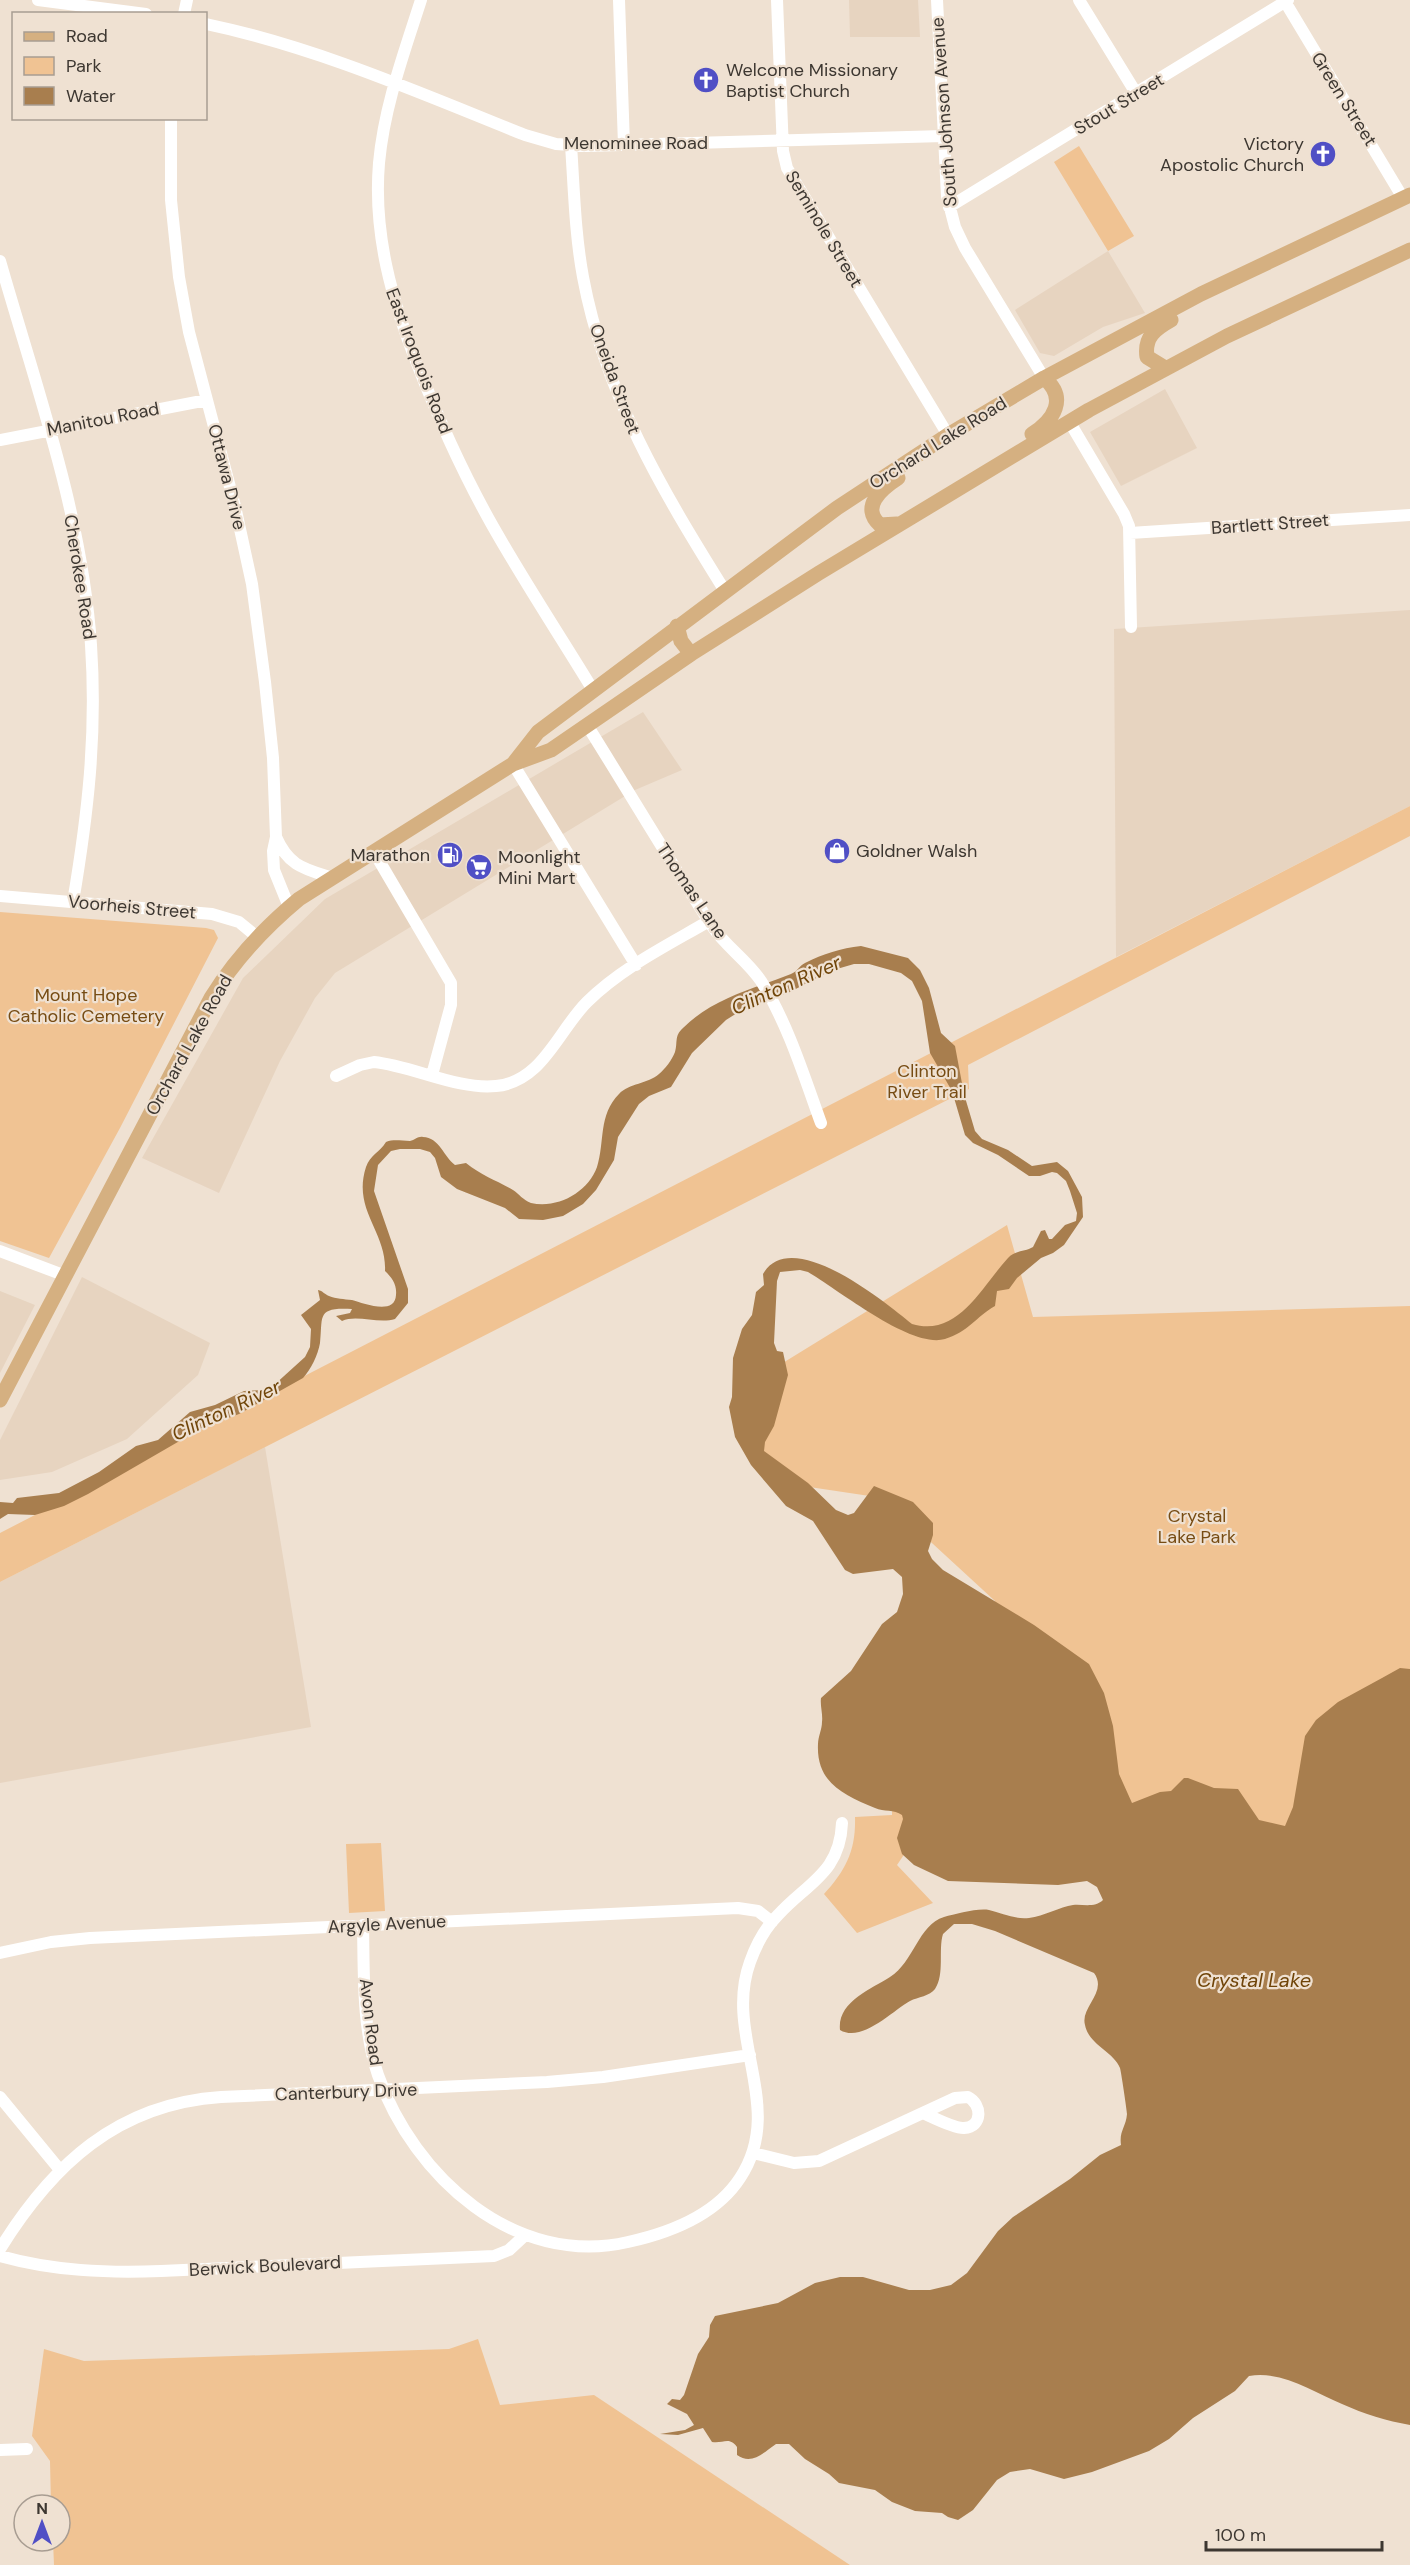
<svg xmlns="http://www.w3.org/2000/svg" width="1410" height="2565" viewBox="0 0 1410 2565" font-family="'DM Sans',sans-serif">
  <rect width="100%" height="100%" fill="#efe1d2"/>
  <!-- built -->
  <path fill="#e7d4c0" d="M849,0H918L920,37H850Z
    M1108,251L1145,313L1103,327L1054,356L1040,353L1015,310Z
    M1165,389L1197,448L1121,486L1090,432Z
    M1410,610V806L1116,957L1114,629Z
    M643,712L682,770L635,790L335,973L315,998L280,1061L219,1193L142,1158L243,978L325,899Z
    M82,1277L210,1343L198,1375L127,1439L52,1472L0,1480V1440Z
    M0,1291L35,1305L0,1373Z
    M265,1447L311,1727L0,1783V1582Z"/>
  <!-- green -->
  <path fill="#f0c393" d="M1079,146L1134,236L1108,251L1054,162Z
    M1410,806V836L968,1065L969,1089L0,1582V1533Z
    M0,912L206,928L214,930L218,938L120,1128L49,1258L0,1241Z
    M1007,1225L1033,1317L1410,1306V1765L1302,1850L932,1813L897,1865L933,1903L857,1933L824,1894C846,1870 856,1850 855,1817L892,1815V1713L998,1708L995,1601L883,1498L776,1482L734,1393Z
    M381,1843L385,1911L349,1913L346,1844Z
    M478,2339L500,2405L594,2395L850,2565H54L53,2541H60V2505H51L50,2461L32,2436L44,2349L84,2361L449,2349Z"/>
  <!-- water -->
  <path fill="#a87e4e" d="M861,946L908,958L920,970L929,988L941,1033L955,1046L964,1094L975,1131L982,1139L1008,1150L1032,1166L1057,1162L1068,1171L1082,1197L1083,1217L1064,1245L1053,1253L1041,1258L1017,1278L1009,1289L997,1291L995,1306C976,1317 968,1332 945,1339C911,1349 839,1290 808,1272L800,1270L780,1272L777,1281L774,1343L777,1351L783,1352L788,1375L774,1426L765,1442L764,1451L808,1483L836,1510L848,1515L854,1513L874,1486L913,1502L933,1523V1535L928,1551L932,1559L943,1570L1034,1625L1089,1664L1104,1693L1113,1726L1119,1774L1132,1803L1160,1792L1171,1791L1184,1778H1188L1214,1788L1238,1789L1259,1820L1285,1826L1293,1807L1305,1736L1316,1720L1338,1702L1382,1678L1400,1668L1410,1669V2425C1387,2421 1364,2414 1342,2404C1314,2392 1281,2370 1249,2376L1235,2391L1193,2418L1169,2439L1149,2451L1092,2472L1064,2479L1030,2469L1010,2472L997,2480L973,2510L958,2520L948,2517L942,2513L915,2511L892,2502L875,2490L839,2483L829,2474L805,2459L789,2444H776C764,2452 752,2466 737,2455V2447C729,2436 723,2444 712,2442L703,2428L678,2435L660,2434L685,2430L694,2425L687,2414L667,2404L672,2399L680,2400L684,2395L698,2354L709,2337L710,2325L715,2316L778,2303L815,2283L840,2277H863L909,2290H930L951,2285L967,2273L998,2231L1013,2217L1070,2179L1100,2155L1121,2145C1119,2131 1126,2127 1127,2114C1127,2111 1121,2071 1120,2068C1113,2051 1089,2045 1085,2025C1080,2007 1108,1992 1094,1973L995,1931L972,1924H954L943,1934C938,1950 945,1974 935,1989C930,1996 918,1997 910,2001C892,2011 862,2043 840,2030C837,2002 871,1989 890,1977C914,1962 918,1925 944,1917C956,1914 977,1908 989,1910C1002,1913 1016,1920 1029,1918C1044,1916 1060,1907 1073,1905C1083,1904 1095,1908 1103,1900L1097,1887L1087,1881L1058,1885L948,1881L914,1865L902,1854L897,1838L903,1819L902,1815C894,1809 884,1812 875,1808C844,1795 816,1783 818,1744C818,1737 822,1729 822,1722C823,1714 820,1706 821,1698L851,1671L882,1624L897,1612L903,1594L902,1577L893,1569L853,1574L845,1570L813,1521L786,1506L751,1465L735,1437L729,1407L732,1397L733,1358L742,1329L752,1315L756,1292L764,1285L763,1274C791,1225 885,1302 912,1324C958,1338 982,1286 1008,1258C1015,1250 1025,1252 1033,1247L1041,1231L1045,1230L1049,1239H1052L1065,1225L1076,1221L1077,1213L1070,1191L1066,1181L1057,1173L1052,1172L1040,1176H1029L998,1155L973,1143L965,1135L952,1091L930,1053L922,1001L912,981L901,973L869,964H854L830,971L790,992L745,1008L726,1020L692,1053L671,1087L649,1096L639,1104L618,1137L614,1160L596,1190L583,1204L563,1216L543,1220L519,1219L505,1208L457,1189L441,1177L435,1158L430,1152L420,1149H400L391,1151L378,1165L374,1191L408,1289V1303L395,1319C378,1324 356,1314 342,1321L336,1316L350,1313L352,1309C316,1307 323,1316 320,1343C318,1355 311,1369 303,1378L239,1414L202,1428L88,1494L64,1506L35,1515L8,1514L0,1519V1502L13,1503L17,1498L59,1493L99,1472L136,1446L158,1440L190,1412L215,1405L244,1391L263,1390L273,1386L305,1357L310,1347L311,1329L301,1315L320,1300L318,1290C323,1291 324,1294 329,1296C336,1299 344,1299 352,1300C363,1303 395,1316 396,1295C397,1284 392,1278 385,1271C387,1232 352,1210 366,1167C370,1155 380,1152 386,1142C394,1139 401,1141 410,1141C415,1140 418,1136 423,1137C439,1137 444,1157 455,1165L466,1163C482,1176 496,1180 513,1190C519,1194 523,1200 531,1203C558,1209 588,1192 597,1167C605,1142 598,1115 619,1094C629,1083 648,1084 659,1074C665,1069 672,1060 675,1052C678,1042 674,1036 683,1028C713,998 753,989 791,974C798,971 799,966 805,963C823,954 841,948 861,946Z"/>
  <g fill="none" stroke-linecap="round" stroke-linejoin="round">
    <!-- minor -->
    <path stroke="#fff" stroke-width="12" d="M38,0L146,14
      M421,0C404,53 384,107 379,163C373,234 392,301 418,366C439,420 463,473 491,523C523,580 559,634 593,690
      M619,0L624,145
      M777,0L783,151L787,168L948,435
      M937,0L947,196L955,227L965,248L1044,378
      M1079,0L1136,93
      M1284,0L1403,198
      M184,14L187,0
      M206,24C316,47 420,93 525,135L556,144L586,146L944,136
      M171,118V200L179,277L189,332L235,506L252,584L265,682L273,758L276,837L273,851L274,870L289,907
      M571,145C574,189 575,234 583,277C605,395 662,490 725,591
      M949,207L1288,0
      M0,261C36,387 82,513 91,645C97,735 88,813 73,902
      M1069,421L1124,514L1129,526L1131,627
      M0,440L207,400
      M1130,533L1410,515
      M587,725C629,792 669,860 712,926C725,946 747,960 761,981C788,1024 804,1076 821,1123
      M513,764L636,965
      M276,837C289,867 305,869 333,878
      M374,852L451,983V1005L432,1075
      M0,896L212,914L239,922L257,937
      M336,1076L360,1065L374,1062C413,1066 457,1090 496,1086C542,1082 558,1031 587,1002C621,968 668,945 709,921
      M0,1251L66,1276
      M363,1925C364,1974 362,2028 378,2075C414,2177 515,2268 628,2242C669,2233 716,2215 740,2178C787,2107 723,2036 750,1962C756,1945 765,1928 778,1915C807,1883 840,1873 842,1823
      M0,1953L51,1942L90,1938L738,1908L758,1911L772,1922
      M0,2097L60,2170
      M753,2153L794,2163L819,2161L955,2098L968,2097C982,2104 983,2127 964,2128C955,2129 932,2117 923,2113
      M0,2249C52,2165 117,2104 221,2097L547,2082L603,2077L750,2055
      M0,2256C53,2271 107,2273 161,2271L494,2256L509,2250L524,2236
      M0,2450L27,2449"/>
    <!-- major -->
    <path stroke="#d5b081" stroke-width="15" d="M1165,368L1147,357C1144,337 1155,329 1171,320
      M1032,434C1054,420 1068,398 1044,378
      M897,524L880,525C860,507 881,489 898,478
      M677,626L681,641L691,654
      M513,764L538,732L837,508L948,435L1044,378L1201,294L1410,195
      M0,1400L211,998C235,959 264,928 299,899L513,764L551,750L691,654L819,573L1089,410L1227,336L1410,250"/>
  </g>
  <!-- icons -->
  <defs>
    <symbol id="church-disc" viewBox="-11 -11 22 22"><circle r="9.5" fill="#504fc5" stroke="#efe1d2"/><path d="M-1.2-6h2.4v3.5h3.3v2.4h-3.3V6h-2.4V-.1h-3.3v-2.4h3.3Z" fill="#fff"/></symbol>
    <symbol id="shop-disc" viewBox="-11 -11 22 22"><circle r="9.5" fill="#504fc5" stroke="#efe1d2"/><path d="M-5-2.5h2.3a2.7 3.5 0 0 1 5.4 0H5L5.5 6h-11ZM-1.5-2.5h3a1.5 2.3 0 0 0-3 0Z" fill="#fff"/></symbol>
    <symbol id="fuel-disc" viewBox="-11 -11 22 22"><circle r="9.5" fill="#504fc5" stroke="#efe1d2"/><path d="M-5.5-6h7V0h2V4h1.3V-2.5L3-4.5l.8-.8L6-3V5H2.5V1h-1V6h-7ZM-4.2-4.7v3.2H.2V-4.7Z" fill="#fff"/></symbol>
    <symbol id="supermarket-disc" viewBox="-11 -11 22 22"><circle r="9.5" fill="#504fc5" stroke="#efe1d2"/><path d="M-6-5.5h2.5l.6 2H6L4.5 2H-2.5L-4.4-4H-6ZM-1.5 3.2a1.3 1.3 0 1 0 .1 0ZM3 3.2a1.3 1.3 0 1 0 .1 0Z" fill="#fff"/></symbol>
  </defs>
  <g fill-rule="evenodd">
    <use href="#church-disc" x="691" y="65" width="30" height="30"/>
    <use href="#church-disc" x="1308" y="139" width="30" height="30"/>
    <use href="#shop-disc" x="822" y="836" width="30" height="30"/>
    <use href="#fuel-disc" x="435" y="840" width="30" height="30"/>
    <use href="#supermarket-disc" x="464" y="852" width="30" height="30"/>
  </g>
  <g text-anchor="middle" stroke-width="4.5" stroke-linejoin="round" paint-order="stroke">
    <!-- poi labels -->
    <g font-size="18" fill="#3d3731" stroke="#efe1d2" text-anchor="start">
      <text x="726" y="76">Welcome Missionary<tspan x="726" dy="21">Baptist Church</tspan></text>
      <text x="1304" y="150" text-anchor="end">Victory<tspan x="1304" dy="21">Apostolic Church</tspan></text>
      <text x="856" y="857">Goldner Walsh</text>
      <text x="430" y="861" text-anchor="end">Marathon</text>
      <text x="498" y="863">Moonlight<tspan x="498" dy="21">Mini Mart</tspan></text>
    </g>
    <!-- street labels -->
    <g font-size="18" fill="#3d3731" stroke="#efe1d2">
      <text transform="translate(1344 99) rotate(58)" y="6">Green Street</text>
      <text transform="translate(1119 104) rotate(-31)" y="6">Stout Street</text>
      <text transform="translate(944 112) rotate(-94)" y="6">South Johnson Avenue</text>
      <text x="636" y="149">Menominee Road</text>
      <text transform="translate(824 229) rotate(59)" y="6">Seminole Street</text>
      <text transform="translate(419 361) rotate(69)" y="6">East Iroquois Road</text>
      <text transform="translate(615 379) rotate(70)" y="6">Oneida Street</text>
      <text transform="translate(103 419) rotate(-11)" y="6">Manitou Road</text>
      <text transform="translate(938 443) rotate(-32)" y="6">Orchard Lake Road</text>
      <text transform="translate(227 477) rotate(76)" y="6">Ottawa Drive</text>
      <text transform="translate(1270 524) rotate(-4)" y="6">Bartlett Street</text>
      <text transform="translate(80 577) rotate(81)" y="6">Cherokee Road</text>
      <text transform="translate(692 891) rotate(56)" y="6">Thomas Lane</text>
      <text transform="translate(132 907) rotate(5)" y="6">Voorheis Street</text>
      <text transform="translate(189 1045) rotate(-61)" y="6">Orchard Lake Road</text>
      <text transform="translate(387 1924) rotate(-3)" y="6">Argyle Avenue</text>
      <text transform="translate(371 2022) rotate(83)" y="6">Avon Road</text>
      <text transform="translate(346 2092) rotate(-2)" y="6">Canterbury Drive</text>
      <text transform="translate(265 2266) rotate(-3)" y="6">Berwick Boulevard</text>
    </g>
    <!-- park labels -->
    <g font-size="18" fill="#774c13" stroke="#efe1d2">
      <text x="86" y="1001">Mount Hope<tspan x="86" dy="21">Catholic Cemetery</tspan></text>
      <text x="927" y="1077">Clinton<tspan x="927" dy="21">River Trail</tspan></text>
      <text x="1197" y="1522">Crystal<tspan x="1197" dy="21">Lake Park</tspan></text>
    </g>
    <!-- water labels -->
    <g font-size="20" font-style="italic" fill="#704509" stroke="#efe1d2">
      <text transform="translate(786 985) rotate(-24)" y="7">Clinton River</text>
      <text transform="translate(226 1410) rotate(-25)" y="7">Clinton River</text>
      <text x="1254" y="1987">Crystal Lake</text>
    </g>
  </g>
  <!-- legend -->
  <rect x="12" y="12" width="195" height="108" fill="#efe1d2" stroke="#a89d92" stroke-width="1.5"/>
  <rect x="24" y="32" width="30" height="9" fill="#d5b081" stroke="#a89d92" stroke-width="1.5"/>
  <text x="66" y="42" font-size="18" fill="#3d3731">Road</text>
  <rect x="24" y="57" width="30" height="18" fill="#f0c393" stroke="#a89d92" stroke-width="1.5"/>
  <text x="66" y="72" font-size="18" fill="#3d3731">Park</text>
  <rect x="24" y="87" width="30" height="18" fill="#a87e4e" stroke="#a89d92" stroke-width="1.5"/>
  <text x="66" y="102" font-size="18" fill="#3d3731">Water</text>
  <!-- north arrow -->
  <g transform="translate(42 2523)"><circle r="28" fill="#efe1d2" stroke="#a89d92" stroke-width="1.5"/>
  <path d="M0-4.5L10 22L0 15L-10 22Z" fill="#504fc5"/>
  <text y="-9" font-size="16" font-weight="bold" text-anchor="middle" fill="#3d3731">N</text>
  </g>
  <!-- scale -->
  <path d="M1206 2541v9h176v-9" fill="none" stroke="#3d3731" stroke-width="3"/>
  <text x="1215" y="2541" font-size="18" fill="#3d3731" stroke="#efe1d2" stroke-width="4.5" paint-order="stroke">100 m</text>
</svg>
